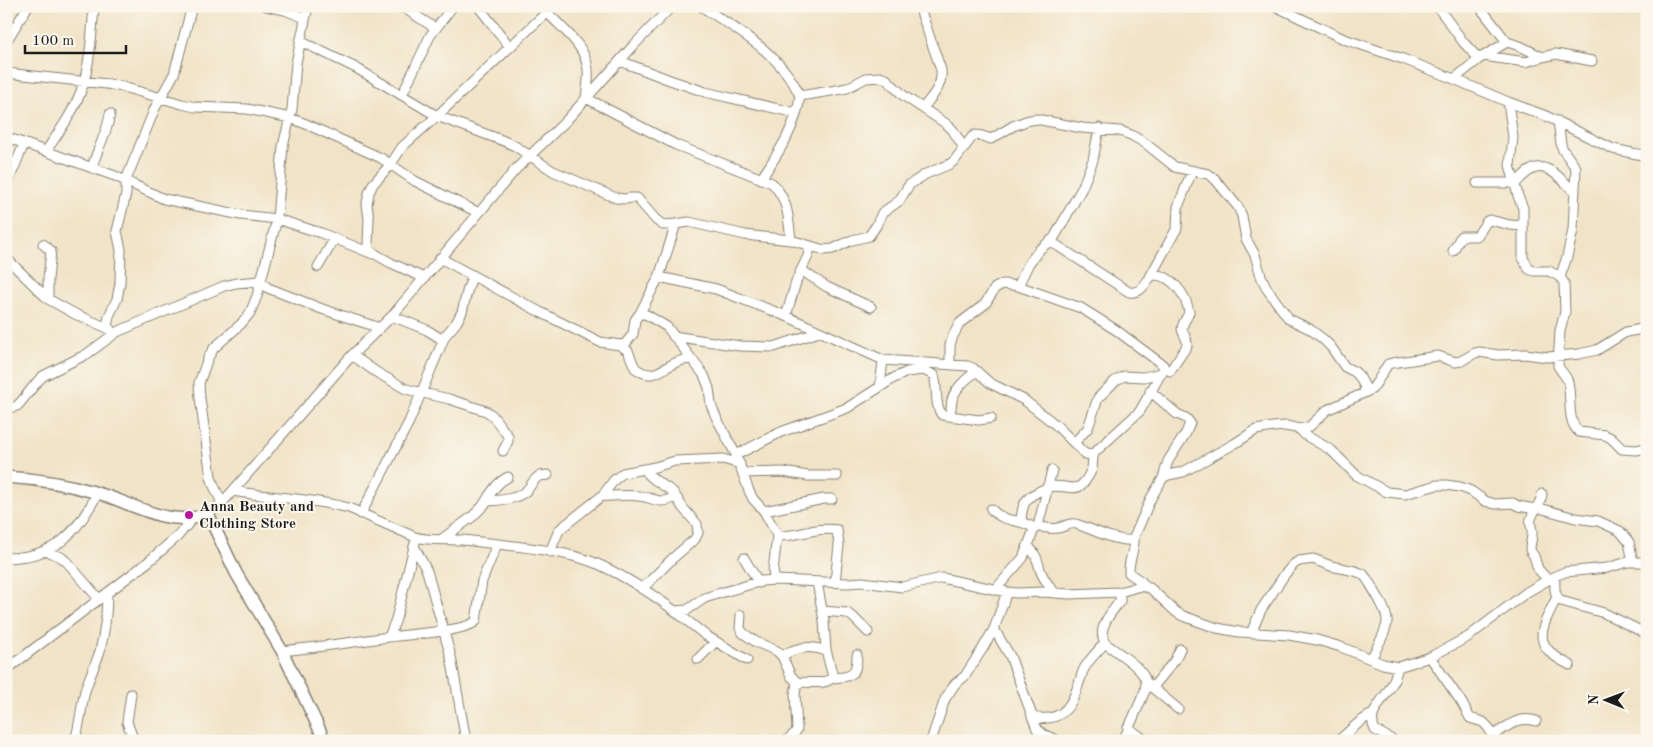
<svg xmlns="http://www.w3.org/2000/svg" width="1653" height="747" viewBox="0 0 1653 747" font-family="'Old Standard TT',serif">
  <rect width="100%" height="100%" fill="#fbf7ec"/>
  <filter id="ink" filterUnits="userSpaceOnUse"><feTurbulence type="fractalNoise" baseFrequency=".02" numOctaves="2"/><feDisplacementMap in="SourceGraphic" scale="10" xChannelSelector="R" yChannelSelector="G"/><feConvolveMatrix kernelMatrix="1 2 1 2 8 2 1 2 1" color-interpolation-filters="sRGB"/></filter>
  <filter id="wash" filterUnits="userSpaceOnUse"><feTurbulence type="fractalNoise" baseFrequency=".0096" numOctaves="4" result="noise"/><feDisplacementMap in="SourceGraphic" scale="20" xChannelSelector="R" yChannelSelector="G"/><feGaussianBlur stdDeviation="1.12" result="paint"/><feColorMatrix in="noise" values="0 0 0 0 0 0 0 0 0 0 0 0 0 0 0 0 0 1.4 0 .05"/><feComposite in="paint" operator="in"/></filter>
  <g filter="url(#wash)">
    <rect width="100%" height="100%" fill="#f1e3c7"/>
  </g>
  <g filter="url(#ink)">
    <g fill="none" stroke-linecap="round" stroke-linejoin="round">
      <defs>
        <path id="minor" d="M266,6L285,10L305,18
          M401,6L435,28
          M478,6L510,47
          M701,6C737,30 782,54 800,96C796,128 778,153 761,179
          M919,6L941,70C943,86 932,96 923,108
          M1275,6L1344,39L1403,59L1454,79L1508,102L1546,116L1613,149L1647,156
          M1437,6L1464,43L1479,59
          M1479,6L1507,42
          M547,12C562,29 586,45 588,70C589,79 587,88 586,98L676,145L772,183C789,201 788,217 791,240
          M300,41L356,68L437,116L504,141L515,146L553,171L616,198L625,199L631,198H637L656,220L663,225L676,224L689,222L745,235L791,240L824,250L833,249L852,240L869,236L876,226L882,213L899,201L909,185L926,174L950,164L955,160L972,137L975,135L982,136L991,139L1013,126L1026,121L1036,119L1082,128L1120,131L1131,135L1145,143L1175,167L1208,174L1215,179L1238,207L1242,216L1246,239L1255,255L1261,276L1267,289L1289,319L1310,329L1323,339L1331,347L1345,367L1355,372L1359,376L1365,387L1364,393L1327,410L1309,427L1300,429L1286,426L1273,427L1256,430L1234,444L1183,472L1168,475L1163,478L1151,498L1133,540C1116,542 1092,529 1076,524C1069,522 1065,527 1058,528C1050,530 1042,526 1035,527L1023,558L995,590
          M6,42L28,6
          M1483,56L1526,62L1542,57L1556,54L1592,61
          M620,61L670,80L705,92L796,113
          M6,73L107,84L123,87L182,104L195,107L247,109L290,118L306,124L381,158L415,181L479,213
          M1454,79L1479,59L1507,42L1520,46L1542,57
          M402,95L430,36L453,6
          M800,96L837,90L847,88L866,78L880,77L886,79L904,96L945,123L952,129L964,148
          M1508,102L1513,137L1510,165L1518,196L1523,208V258L1529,269L1534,271H1549L1560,277L1564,283L1565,312L1560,331L1558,366C1561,372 1566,375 1568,382C1572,397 1566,421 1579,432L1605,435L1611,438L1622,449L1636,450L1647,448
          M1558,121L1561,144L1563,150L1576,168L1573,230L1567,257L1560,277
          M6,137L115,176L164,199L241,215L277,219L321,233L373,254
          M46,151C59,132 73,113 81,91C90,66 92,33 94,6
          M92,168C97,148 107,135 110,114
          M1477,183H1516C1520,179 1525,173 1531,170C1548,160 1563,182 1574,191
          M6,187L24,144
          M1050,241L1129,292C1143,294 1144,282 1153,275C1172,274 1186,295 1189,312C1188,317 1182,323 1182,329C1183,335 1188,338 1187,346L1170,371
          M43,244L51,251L48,279V299
          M1453,251L1461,236H1477L1487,221L1490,220L1510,225L1523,226
          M6,258L48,299L75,314L110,329
          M440,258L540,312L600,342L620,345L626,343L633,334L635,320L640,313L647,315L667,327L704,375L709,388L711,405L716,417L736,455L749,491L753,499L764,511L775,531L777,536L773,571L775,580
          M318,267L335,238
          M801,270L827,287L871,307
          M659,277L716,289L729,294L786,316L883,360L968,366L973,368L990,383L1024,400L1056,425L1085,454L1093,455
          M1150,277L1177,228L1178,207L1192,171
          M424,278L391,263L370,251L368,244L369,219L367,204L369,193L373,184L391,164L402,147L437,116L547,12L551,6
          M1018,286L1029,263L1040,249L1054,238L1082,188L1093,160L1099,128
          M640,313L659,277L676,224
          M392,316L427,330L443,340
          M786,316L797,279L808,256L810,246
          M107,327L109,316L117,299L120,283L121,250L117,231L126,194V180L155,108L174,74L192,6
          M673,336L740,346L774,347L819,332
          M620,345L628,351L635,368C653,381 659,370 675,363C680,360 686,360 691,359
          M352,355L376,372L406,389L449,399L486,411L492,415L508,436V441L503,451
          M950,364V345L953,336L960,323L985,304L995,288L1003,284L1018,286L1081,308L1116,330L1163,365L1164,368L1140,411L1095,452C1091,458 1094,465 1091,471C1077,500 1070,482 1047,487
          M880,387L883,360
          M1150,391L1177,414L1186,418L1190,423L1186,433L1168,461L1163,478
          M1364,393L1372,389L1377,382L1388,364L1392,363L1438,356L1455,362L1461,361L1475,353L1479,352L1498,355L1525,354L1548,357L1579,354L1597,350L1626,332L1647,328
          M6,409L17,406L20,403L37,382L43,376L87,354L117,332L224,286L236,283L260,281L268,288L322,309L380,328
          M948,416C952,411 951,407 952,400C955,388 967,378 977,371
          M1300,429L1305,435L1331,450L1356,475L1387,492L1405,494L1437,485H1446L1460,487L1471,491L1485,501L1495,504L1513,503L1518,506L1535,509
          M1074,443L1088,428L1098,398L1115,381L1124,376L1144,377L1162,373
          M736,455L781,432L847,408L894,378L907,372L923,370L934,375C938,388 934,405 942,415L979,420L991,418
          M743,473L783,472L808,476H837
          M233,491C272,498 311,498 349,508L415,537C434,542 453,538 472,541C511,546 564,549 600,565C626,577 652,594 675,611L687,610L705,598L717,594L762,581L775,580L848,583L862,582L902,587L942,578L1007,592L1017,593L1043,592L1069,594L1120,592L1140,586L1150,588L1176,612L1183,616L1217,628L1239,632L1289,635L1317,640L1341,647L1383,664L1398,667L1430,657L1468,637L1527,592L1555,576L1565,572L1607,568L1628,562H1647
          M1542,494C1541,504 1534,509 1531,519C1529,525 1533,528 1532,534C1532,539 1530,544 1530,550L1534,556L1538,569L1548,580
          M602,496C614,497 626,494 638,496C654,497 658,506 675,497
          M222,503L214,486L211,477L200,398L199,383L208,358L214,348L241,324L250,313L257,296L277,219L283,146L292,109L296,63L308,6
          M484,504C491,493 496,483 508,477
          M1536,507L1575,518L1598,521L1620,531L1629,542L1633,562
          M991,509C1005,524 1018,517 1034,528
          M764,511L824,499H832
          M208,514L222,503L352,355L392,316L516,169L565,122L634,45L672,6
          M361,514L409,422L445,336L456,323L462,312L468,288L473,275
          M1021,521C1022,500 1028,496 1046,488
          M1038,526L1052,470
          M777,536C797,537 817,526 837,530L839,545L835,582
          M1134,538C1135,550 1128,561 1129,573L1142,582L1146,587
          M442,539L472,517L488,501C500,500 516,500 526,491C531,486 533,480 539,476L548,475
          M414,546L427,571L451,657L466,741
          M1028,546C1038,556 1037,561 1041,572C1044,580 1050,587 1055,593
          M46,551L61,557L67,562L99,599
          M550,552L559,530L603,495L614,480L623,473L655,467L675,461L723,459L740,464
          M6,558C57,557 75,534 98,493
          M744,558L759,583
          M1555,576C1555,585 1553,595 1561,601L1604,613L1647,634
          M642,589L673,558L695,539L698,533L697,524L683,508L673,492L655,480L648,474L645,469
          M1120,592V601C1112,612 1096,628 1105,643C1116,652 1145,668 1146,683C1146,686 1145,689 1145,691L1123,741
          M1557,597C1540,631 1530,645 1570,665
          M675,611L705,635L747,660
          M822,611L847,613L853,617L868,632
          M741,615L740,628L743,633L756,642L777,651L782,656L791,676L798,683
          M994,629L1010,656L1037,729L1043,734L1059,741
          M1251,633L1261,610L1285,574L1294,564L1299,561L1313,559L1331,566L1355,571L1363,574L1367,579C1373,589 1388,611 1387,622C1386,634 1376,648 1371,659
          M389,637L396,619L415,543
          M282,651C318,647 354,642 389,637C407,634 466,632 476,621L482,581L497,544
          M782,656C796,647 811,645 826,651
          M1430,657L1462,703L1470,718L1483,722L1488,727L1496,741
          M698,659L715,642
          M6,670L148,562L178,536L192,519
          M832,678C851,677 857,676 857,655
          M1148,684L1178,709
          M1153,687L1175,660L1180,649
          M131,694L127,722L134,741
          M1032,717C1068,725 1074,698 1083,671C1087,661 1097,652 1105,643
          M1128,727L1146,741
          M1493,735C1508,727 1518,715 1536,721
          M75,741C80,724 81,708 85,691C89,677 96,664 100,651C105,631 107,613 107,593
          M786,741L795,733L797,729L795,694L797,683C808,680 824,687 833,677L826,650L824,621L817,582
          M931,741L945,699L955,684L965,676L983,648L994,629L1007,592
          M1338,741C1349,732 1360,719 1373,714
          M1394,741L1375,730C1366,713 1384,700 1391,686C1395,680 1396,673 1398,667"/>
        <path id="major" d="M6,477C36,479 64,483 94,492C133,502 166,529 208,514L236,573L282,651L325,741"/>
      </defs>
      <!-- minor casing -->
      <use href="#minor" stroke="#868072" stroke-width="11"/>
      <!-- major casing -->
      <use href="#major" stroke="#868072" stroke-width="14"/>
      <!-- minor -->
      <use href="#minor" stroke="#fff" stroke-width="9"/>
      <!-- major -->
      <use href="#major" stroke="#fff" stroke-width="11"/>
    </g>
  </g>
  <!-- markers -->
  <circle fill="#b5179e" stroke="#fbf7ec" stroke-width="2" cx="189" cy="515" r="5"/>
  <g text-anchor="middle" stroke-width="4" stroke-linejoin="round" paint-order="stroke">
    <!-- poi labels -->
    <g font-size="15" font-weight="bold" fill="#1c1c1c" stroke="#fbf7ec" text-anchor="start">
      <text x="199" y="511">Anna Beauty and<tspan x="199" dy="17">Clothing Store</tspan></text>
    </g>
  </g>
  <!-- margin -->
  <rect width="1653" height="747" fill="none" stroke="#fbf7ec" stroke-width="25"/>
  <!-- north arrow -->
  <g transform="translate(1606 700) rotate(271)" stroke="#fbf7ec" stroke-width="4" paint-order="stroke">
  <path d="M0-4L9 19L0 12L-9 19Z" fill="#1c1c1c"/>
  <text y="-8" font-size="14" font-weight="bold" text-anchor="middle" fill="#1c1c1c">N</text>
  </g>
  <!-- scale -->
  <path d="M25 45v8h101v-8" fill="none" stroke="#1c1c1c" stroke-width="2.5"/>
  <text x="32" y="45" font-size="15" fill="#1c1c1c" stroke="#fbf7ec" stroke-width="4" paint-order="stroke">100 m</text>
</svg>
